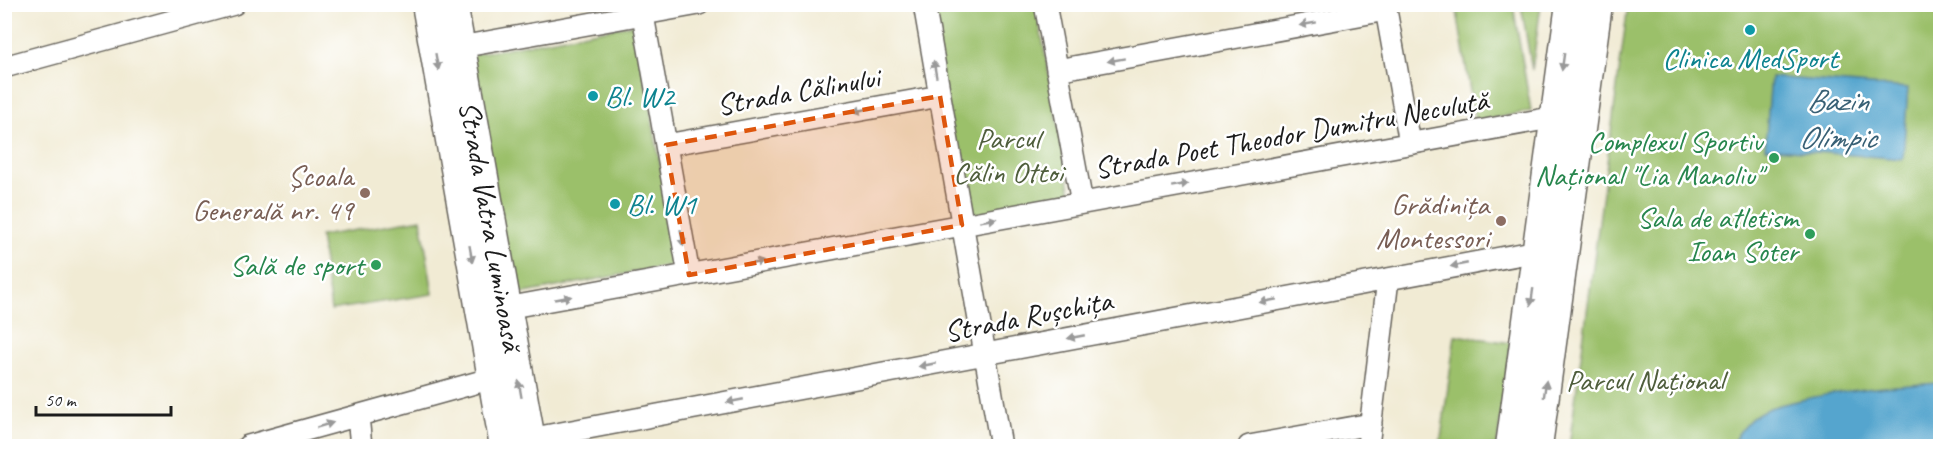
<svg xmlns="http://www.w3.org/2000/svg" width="1945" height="451" viewBox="0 0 1945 451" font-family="Caveat,sans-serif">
  <rect width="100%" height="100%" fill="#fff"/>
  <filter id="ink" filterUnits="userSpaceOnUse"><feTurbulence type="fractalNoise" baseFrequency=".0167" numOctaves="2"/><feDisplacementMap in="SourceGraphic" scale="12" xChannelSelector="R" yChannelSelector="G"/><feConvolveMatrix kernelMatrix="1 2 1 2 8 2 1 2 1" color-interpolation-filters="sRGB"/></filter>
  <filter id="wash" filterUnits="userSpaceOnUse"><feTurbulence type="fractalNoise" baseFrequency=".008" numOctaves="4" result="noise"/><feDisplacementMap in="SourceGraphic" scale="24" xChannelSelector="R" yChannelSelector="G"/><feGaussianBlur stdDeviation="1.35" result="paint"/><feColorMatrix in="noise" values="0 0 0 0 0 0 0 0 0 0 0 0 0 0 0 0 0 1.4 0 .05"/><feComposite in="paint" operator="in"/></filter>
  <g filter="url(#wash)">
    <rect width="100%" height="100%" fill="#f1ebd4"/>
    <!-- green -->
    <path fill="#9bc06b" stroke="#5c6e44" stroke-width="1.5" d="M927,5H1036L1071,194L1065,203L974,220L963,213Z
      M1456,5H1513L1531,111L1475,122Z
      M1521,5H1541L1532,70Z
      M1628,5H1940V446H1569Z
      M635,24L678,264L514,295L470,55Z
      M421,219L433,294L331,310L320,236Z
      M1455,335L1511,343L1497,446H1440Z"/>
    <!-- water -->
    <path fill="#54a5ce" stroke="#386075" stroke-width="1.5" d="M1771,77L1908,88L1903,159L1765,148Z
      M1940,383V446H1731C1738,433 1748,419 1761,412C1772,406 1785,404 1797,401C1844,389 1892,386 1940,383Z"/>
  </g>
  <g filter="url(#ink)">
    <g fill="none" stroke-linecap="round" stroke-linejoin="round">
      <defs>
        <path id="street" d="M924,4L1001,446
          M1045,4L1082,203
          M1385,4L1410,143
          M643,15L689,275
          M460,47L699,4
          M4,67L234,4
          M1057,70L1386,10
          M666,145L940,96
          M506,308L1556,117
          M358,416L361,446
          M529,439L1538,251
          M248,446L493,378
          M1249,446L1371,424
          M1368,446L1388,279"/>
        <path id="secondary" d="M427,4L505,446
          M452,4L531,446
          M1511,446L1571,4
          M1537,446L1597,4"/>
      </defs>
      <!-- street casing -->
      <use href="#street" stroke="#67645c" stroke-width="24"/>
      <!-- secondary casing -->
      <use href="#secondary" stroke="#67645c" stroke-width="33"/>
      <!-- street -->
      <use href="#street" stroke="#fff" stroke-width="21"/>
      <!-- secondary -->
      <use href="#secondary" stroke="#fff" stroke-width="30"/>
    </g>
    <!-- one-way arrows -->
    <defs><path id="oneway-solid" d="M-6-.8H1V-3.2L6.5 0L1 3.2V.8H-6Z" transform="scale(1.5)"/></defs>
    <g fill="#999">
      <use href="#oneway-solid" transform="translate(1308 24) rotate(170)"/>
      <use href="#oneway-solid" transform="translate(1116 60) rotate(170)"/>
      <use href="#oneway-solid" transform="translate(437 62) rotate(80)"/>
      <use href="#oneway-solid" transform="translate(1563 62) rotate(98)"/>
      <use href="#oneway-solid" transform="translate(935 69) rotate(-100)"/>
      <use href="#oneway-solid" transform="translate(862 110) rotate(170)"/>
      <use href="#oneway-solid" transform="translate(1180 185) rotate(-10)"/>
      <use href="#oneway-solid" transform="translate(988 220) rotate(-10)"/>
      <use href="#oneway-solid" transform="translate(682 238) rotate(80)"/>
      <use href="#oneway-solid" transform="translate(471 254) rotate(80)"/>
      <use href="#oneway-solid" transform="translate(755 263) rotate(-10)"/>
      <use href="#oneway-solid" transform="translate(1459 265) rotate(169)"/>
      <use href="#oneway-solid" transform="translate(1532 297) rotate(98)"/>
      <use href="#oneway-solid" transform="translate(563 298) rotate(-10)"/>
      <use href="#oneway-solid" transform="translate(1268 301) rotate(169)"/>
      <use href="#oneway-solid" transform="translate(1076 337) rotate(169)"/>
      <use href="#oneway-solid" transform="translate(927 365) rotate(169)"/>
      <use href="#oneway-solid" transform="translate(520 389) rotate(-100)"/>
      <use href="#oneway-solid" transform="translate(1545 389) rotate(-82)"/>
      <use href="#oneway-solid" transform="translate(735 401) rotate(169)"/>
      <use href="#oneway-solid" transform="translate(325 425) rotate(-16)"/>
    </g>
  </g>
  <!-- marked area -->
  <path fill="#de560d" fill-opacity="0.2" stroke="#de560d" stroke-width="4.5" stroke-dasharray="12 8" stroke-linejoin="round" d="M940,96L962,225L689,275L666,145Z"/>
  <!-- markers -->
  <g fill="#0f9aa8" stroke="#fff" stroke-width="2">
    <circle cx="1750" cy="30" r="6"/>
    <circle cx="593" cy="96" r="6"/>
    <circle cx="615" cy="204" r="6"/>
  </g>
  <g fill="#2e9e5b" stroke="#fff" stroke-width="2">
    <circle cx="1774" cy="158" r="6"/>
    <circle cx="1810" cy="234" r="6"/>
    <circle cx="376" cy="265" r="6"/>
  </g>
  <g fill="#8d6e63" stroke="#fff" stroke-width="2">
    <circle cx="365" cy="193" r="6"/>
    <circle cx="1501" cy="221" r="6"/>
  </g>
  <g text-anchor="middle" stroke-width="5" stroke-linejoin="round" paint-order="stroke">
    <!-- culture labels -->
    <g font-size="30" fill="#0d838f" stroke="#fff" text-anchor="start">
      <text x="1750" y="68" text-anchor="middle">Clinica MedSport</text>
      <text x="605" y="106">Bl. W2</text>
      <text x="627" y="214">Bl. W1</text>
    </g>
    <!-- street labels -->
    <g font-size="30" fill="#1c1c1c" stroke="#fff">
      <text transform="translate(798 91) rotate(-10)" y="10">Strada Călinului</text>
      <text transform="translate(1291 134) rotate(-10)" y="10">Strada Poet Theodor Dumitru Neculuță</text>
      <text transform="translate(491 226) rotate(80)" y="10">Strada Vatra Luminoasă</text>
      <text transform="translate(1028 316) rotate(-11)" y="10">Strada Rușchița</text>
    </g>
    <!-- park labels -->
    <g font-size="30" fill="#4f5e3c" stroke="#fff">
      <text x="1008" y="148">Parcul<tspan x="1008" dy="34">Călin Ottoi</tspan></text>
      <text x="1645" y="390">Parcul Național</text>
    </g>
    <!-- leisure labels -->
    <g font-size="30" fill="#27864d" stroke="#fff" text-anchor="end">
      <text x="1762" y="151">Complexul Sportiv<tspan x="1762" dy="34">Național "Lia Manoliu"</tspan></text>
      <text x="1798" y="227">Sala de atletism<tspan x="1798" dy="34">Ioan Soter</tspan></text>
      <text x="364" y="275">Sală de sport</text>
    </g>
    <!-- education labels -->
    <g font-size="30" fill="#785e54" stroke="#fff" text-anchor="end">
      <text x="353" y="186">Școala<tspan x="353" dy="34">Generală nr. 49</tspan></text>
      <text x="1489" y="214">Grădinița<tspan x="1489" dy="34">Montessori</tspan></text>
    </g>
    <!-- water labels -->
    <g font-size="32" font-style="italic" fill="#386075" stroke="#fff">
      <text x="1837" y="111">Bazin<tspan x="1837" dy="37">Olimpic</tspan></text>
    </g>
  </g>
  <!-- margin -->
  <rect width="1945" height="451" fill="none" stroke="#fff" stroke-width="24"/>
  <!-- scale -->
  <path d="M36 406v9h135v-9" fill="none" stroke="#1c1c1c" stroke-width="3"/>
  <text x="45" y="406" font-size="18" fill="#1c1c1c" stroke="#ffffff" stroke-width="4.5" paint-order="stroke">50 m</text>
</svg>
